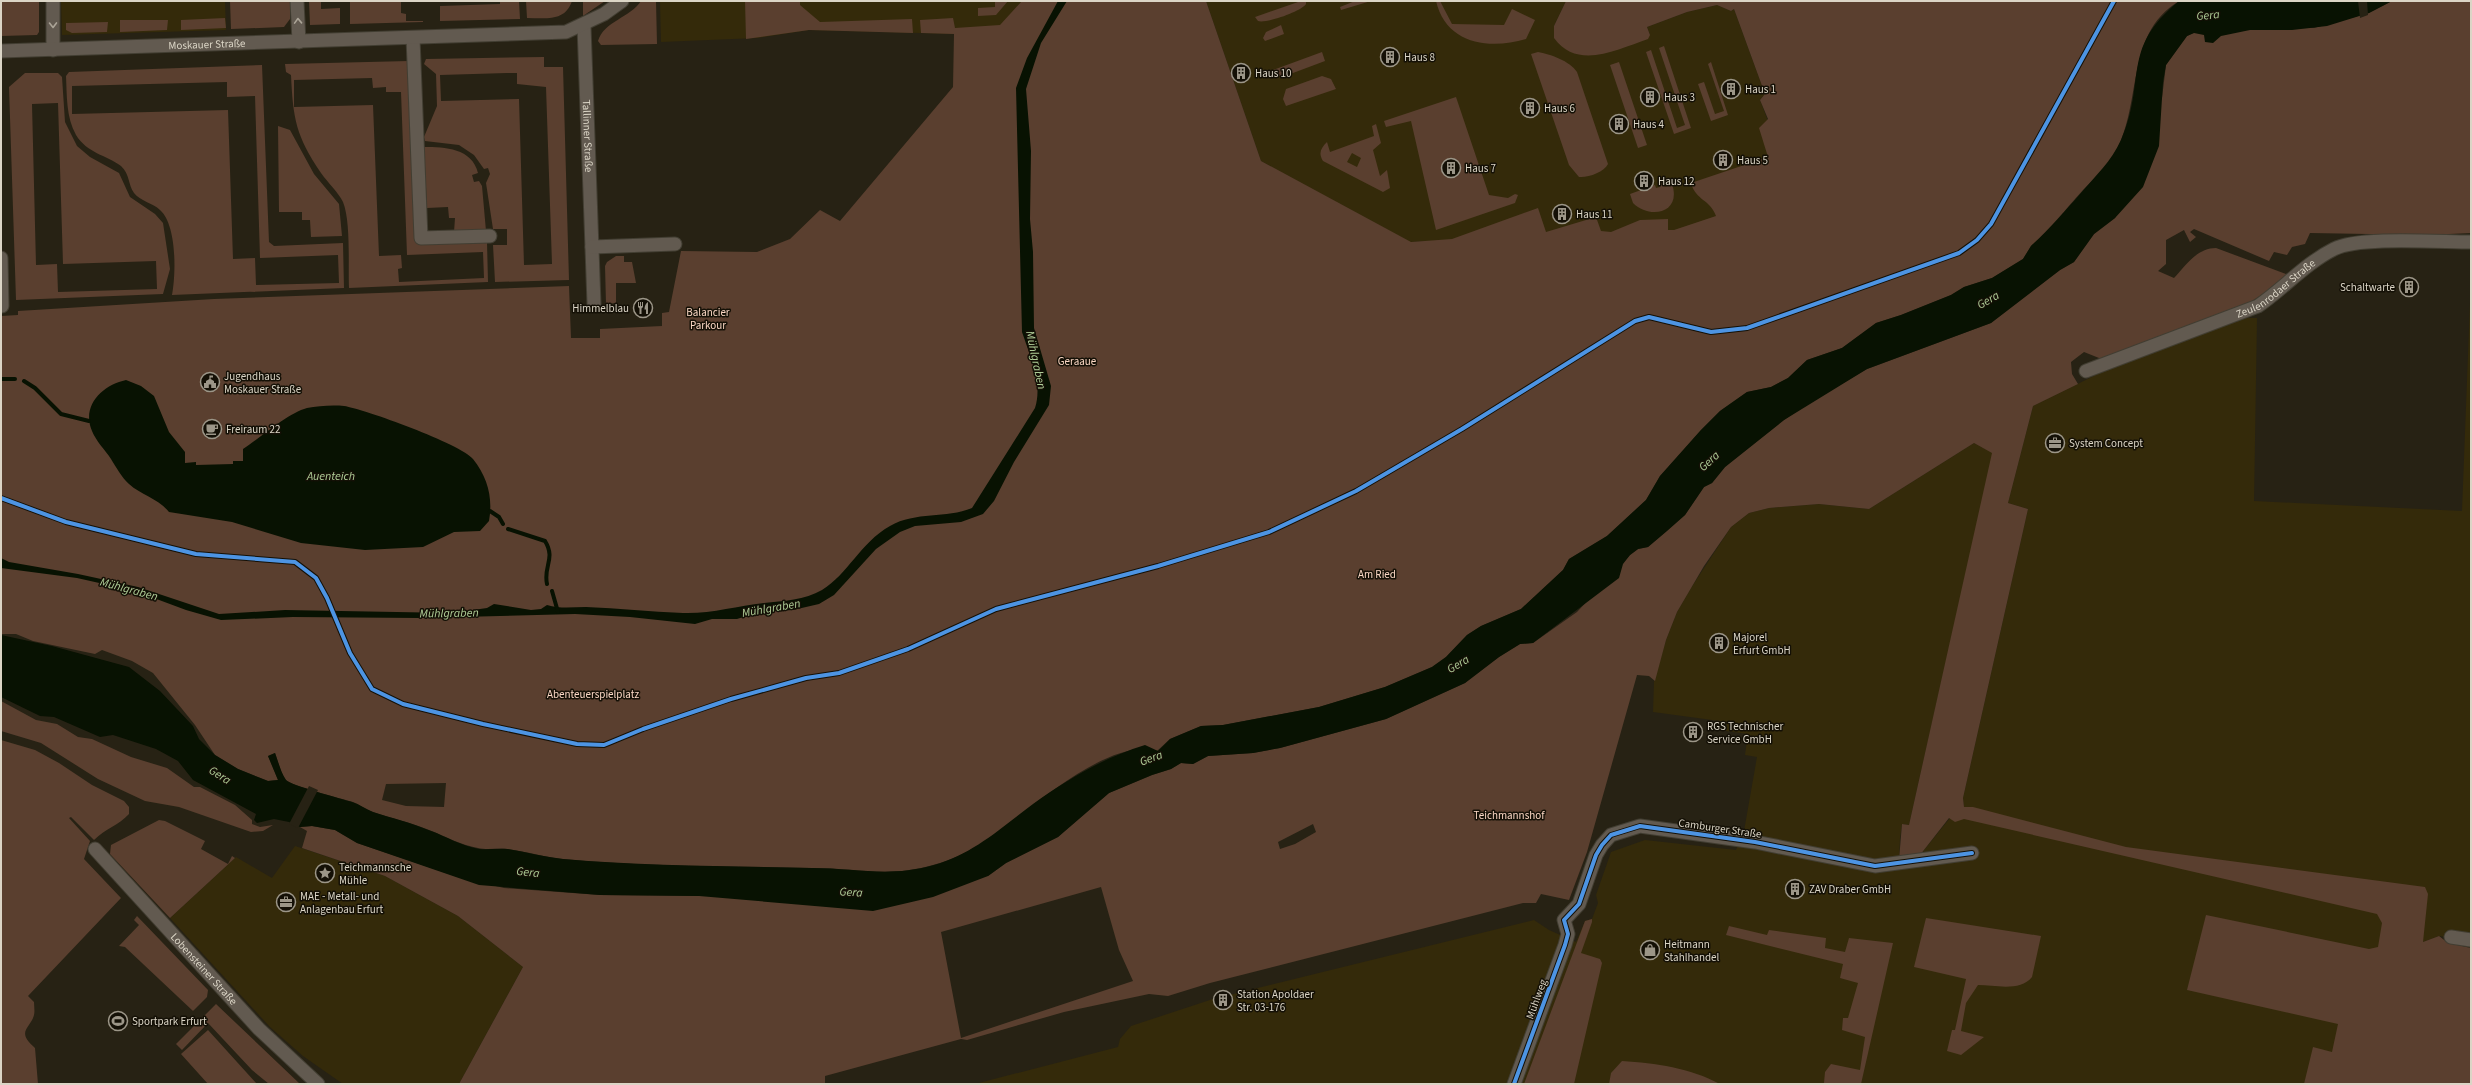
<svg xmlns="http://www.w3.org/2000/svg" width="2472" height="1085" viewBox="0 0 2472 1085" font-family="'Source Sans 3',sans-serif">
  <rect width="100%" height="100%" fill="#272214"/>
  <!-- built -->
  <path fill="#342a0a" d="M61,1H225L226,30L62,35Z
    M660,1H1025L993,35L809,30L757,38L661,42Z
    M1206,1H1566L1554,26L1650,35L1647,27L1687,12L1717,5L1731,11L1734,9L1765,94L1760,100L1795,192L1674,233L1410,242L1261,161Z
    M2471,277V940L2439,936L2423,942L2339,1084H975L1118,1047L1120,1039L1131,1026L1213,999L1534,920L1549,930L1576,942L1585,921L1592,919L1598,903L1596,895L1611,852L1645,840L1736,850L1744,831L1757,757L1745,755L1748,734L1726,731L1727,722L1653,712L1654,682L1666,640L1677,612L1691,588L1731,527L1749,513L1769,508L1819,504L1869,509L1974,443L1993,453L1909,825L1902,824L1900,838L1899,859L1920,855L1950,818L1964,807L1963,798L2028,509L2008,503L2033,406L2106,370L2182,340L2247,318H2257L2254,501L2462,511Z
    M295,846L385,876L458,916L523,967L459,1084H343L303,1056L270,1027L170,918L236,857L272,878Z"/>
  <!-- green -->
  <path fill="#5a3f2f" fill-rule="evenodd" d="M1,1H39V32L37,35L1,36Z
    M230,1H290V19L284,27L231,29Z
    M309,1H321V9L340,8V24L310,25Z
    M350,1H401V13L406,14V21H423V22L350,24Z
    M500,1H519L520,19L440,21V6L500,4Z
    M526,1H572C565,22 546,18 527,18Z
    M583,1H605L583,16Z
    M641,1H656L657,44L601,45L598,41C604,21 630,18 641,1Z
    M745,1H800V5L820,22L912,19L913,33L809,30L746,39Z
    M995,1H1008L996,15L978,16V8L995,7Z
    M1022,1H1206L1261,161L1411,242L1452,239L1538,208L1546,232L1596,217L1601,231L1611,232L1640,220L1668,219V230H1674L1716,216C1710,199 1696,201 1691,183L1768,157L1759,128L1768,119L1760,100L1765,94L1734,9L1731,11L1717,5L1687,12L1647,27L1650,35L1648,39C1618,49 1578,71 1554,38V26L1566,1H2179C2122,36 2145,106 2112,158C2104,170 2093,180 2083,190C2066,209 2050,229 2031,246L2023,259L1992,278L1964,287L1951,295L1901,315L1876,323L1842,348L1807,360L1788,378L1771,387L1747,392L1720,411L1701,430L1660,476L1646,500L1607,536L1569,559L1563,570L1521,609L1481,626L1467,635L1446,657L1432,667L1385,687L1319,707L1223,725L1201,726L1170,739L1157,751C1109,735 1024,815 985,841C969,852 952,860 933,865C888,878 855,868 810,868C728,866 645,867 563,859C544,857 525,851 506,849C497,848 487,850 478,848C460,845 445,836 429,830C410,822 389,818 370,811C364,809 359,804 353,802C343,799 291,786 286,780C281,774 278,761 275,753L268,756L278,780L268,781L238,769L215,755L195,725L153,673L132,661L102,650L95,654L33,641L16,634H1V316L18,315V311L214,299L569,286L571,338H600V329L662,326V313L669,312L681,251L757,252L790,239L820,210L840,221L953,87L954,34L921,33L920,20L953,18L955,28L1000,25ZM446,783L444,807L406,806L382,800L386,784Z
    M1301,1H1306V4C1302,11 1266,24 1258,21L1255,17Z
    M1355,1H1371L1341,10L1340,7Z
    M1436,1H1440L1452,24L1504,25L1512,9L1535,20L1526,39C1489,50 1446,44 1436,1Z
    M2392,1H2471V233L2428,235L2310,233L2305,244L2292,247L2287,255L2274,252L2269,261L2194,229L2190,232L2196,237L2190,242L2184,230L2166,240V264L2158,271L2174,278C2186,265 2197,248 2216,248L2286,274V279L2249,303L2153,339L2104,360L2084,352L2071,362L2072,374L2078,384L2033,406L2008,503L2028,509L1963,798L1964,807H1973L2126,847L2425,887L2428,894L2423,942L2439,936L2448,943L2471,948V1084H2304L2313,1047L2332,1052L2338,1024L2187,990L2206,915L2369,949L2378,947L2382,923L2377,914L1964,819L1955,822L1949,818L1920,855L1899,860L1902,824L1909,825L1992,453L1974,443L1869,509L1819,504L1769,508L1749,513L1731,527L1704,566L1677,612L1666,640L1655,681L1649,676L1637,675L1587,852L1569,900L1541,894L1536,903H1523L1210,983L1168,996L1149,994L1064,1012L967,1040L961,1039L825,1076V1084H459L523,967L458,916L385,876L302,848L307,831L300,827L312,826L335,830L357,843L455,876L504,888L600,895L699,896L988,876L1006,863L1058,837L1109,793L1152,775L1171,769L1181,763L1193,764L1208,756L1253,753L1280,748L1386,719L1465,683L1499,657L1520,644L1533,643L1577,612L1630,555L1638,549L1648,547L1685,515L1704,487L1712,483L1725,467L1784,420L1812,401L1867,369L1991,323L2060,270L2074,262L2094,234L2115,218L2162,98L2166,65L2187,36L2202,29L2314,28L2369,13ZM1313,824L1316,832L1295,844L1280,849L1278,842ZM1101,887L1119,950L1133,981L961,1038L941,932Z
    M225,18L226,28L181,30V20Z
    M120,20H168L167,30L120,32Z
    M108,22L107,32L72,33L66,30V23Z
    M1281,25L1284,34L1265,41L1263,38L1266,32Z
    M1664,46L1691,128L1674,134L1646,52L1651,50L1677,128L1685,125L1659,48Z
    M1322,52L1325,61L1285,76H1279L1273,70Z
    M1538,52C1550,54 1570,61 1577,72L1608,164C1604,172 1588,178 1579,177L1569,165L1531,54Z
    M544,57V67H563L569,280L495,282L493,245H507V229H493L486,183L490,174L488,168L484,169L474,155L459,145L425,141L424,137L437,106L436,74L424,64L426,59ZM507,73H517V84L546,87L552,264L524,265L519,99L441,101L440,75Z
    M409,61L416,240L487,242L488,282L349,288C348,265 351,222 343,202C338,192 328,183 321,173C296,136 293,119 291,75L286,72L285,64ZM372,78L373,88L386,87V92H401L407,255L483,252L484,278L399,282L398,269L402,268L401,255L379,256L373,105L294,107V80Z
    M1619,62L1647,145L1638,148L1610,65Z
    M1711,62L1728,115L1711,121L1698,84L1704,82L1715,114L1724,111L1708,64Z
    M262,65L269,242L274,246L343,243L344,288L172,295C176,274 177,225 160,210C153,203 140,201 134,193C128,185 130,174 121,166C106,155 87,153 76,135C66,117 67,96 66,76L69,72ZM227,82V97L255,96L260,258L338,255L339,283L256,285L255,258L233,259L228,110L72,114V86Z
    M25,73H58L62,77L65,122L77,146L90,157L119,173L130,197L155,214L163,223L170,269L163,294L16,300L9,87ZM58,103L63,264L156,261L157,289L58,292L57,264L36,265L32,104Z
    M1322,76L1331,79L1336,89L1286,106L1283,99L1286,89Z
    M1456,97L1489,195L1508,198L1515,194L1518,195L1515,203L1436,230L1411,121L1386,127L1384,121Z
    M1376,124L1381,143L1373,150L1380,176L1387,170L1390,188L1383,192L1323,161C1318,153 1321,148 1327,142L1330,152L1374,136L1372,126ZM1352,153L1361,158L1357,167L1347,162Z
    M278,126L290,130L314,174L339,204L342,236L311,237L310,220H302V212H279Z
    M424,147C445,147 472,148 478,173L472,175L474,182L479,181L482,186L486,231L454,232L455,218H449L448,207L427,208Z
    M1663,182L1665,187L1672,184C1682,213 1650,220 1633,203L1630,194L1655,185L1656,188L1660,187L1659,183Z
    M616,256H624V262H632L636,283H616V303L606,304L605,266L607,262Z
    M1,701L36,720L57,724L78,737L92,739L131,757L167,768L194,787H200L235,805L252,820V824L260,827L273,825L263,831L251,832L179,807L145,801L98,779L41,743L1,731Z
    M1,740L35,750L59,763L92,785L124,801L129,807V814C119,825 105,829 94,840L71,817L69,818L90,841L84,859L121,898L28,996L34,1002C34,1006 35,1011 34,1015C31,1028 15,1031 35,1048L38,1084H1Z
    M159,820L165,821L205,841L201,849L228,864L232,856L235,858L170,918L110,854L111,845Z
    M137,916L208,990L207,997L193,1011L125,947L119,946L139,925L134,920Z
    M1926,918L2041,936L2032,977C2020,992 1995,985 1978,985L1966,1003L1961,1031L1984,1037L1961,1055L1947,1051L1952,1030H1955L1966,979L1914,967Z
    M1592,919V922L1581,953L1600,959L1602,963L1574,1084H1524L1585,921Z
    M1729,926L1767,935L1769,930L1826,938L1825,948L1845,952L1849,938L1893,943L1861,1084L1824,1083L1825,1072L1831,1064L1860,1070L1865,1037L1842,1030L1843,1018H1848L1858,983L1840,978L1843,964L1726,935Z
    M216,1004L300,1084H269L252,1070L208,1023L182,1050L176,1044Z
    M208,1030L257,1084H208L181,1054Z
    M1622,1061C1656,1063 1690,1068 1720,1084H1609L1611,1073Z"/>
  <!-- water -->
  <path fill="#081202" d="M1058,1H1067L1041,43L1026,89L1031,151L1030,219L1033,252L1034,328L1051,386L1049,405L1014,462L994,501L983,514L961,522L915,526L900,532L876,549L834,595L819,604L793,610L759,612L737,619H712L695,624L630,617L575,614L420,618L293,617L221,620L186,610L135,591L77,578L1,568V558L9,562L78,574L138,587L219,614L285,610L452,613L487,608L494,604L531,610L541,609L547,605C560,609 573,607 586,607C618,608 650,612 683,613C710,614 737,606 764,603C783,601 805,600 822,590C848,574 860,543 890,526C916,511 946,519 972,508L1035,408C1043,384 1030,356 1022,332L1016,88L1027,58Z
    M2392,1L2369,13L2327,26L2292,30H2250L2221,36L2213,43L2205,42L2204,35L2194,33L2187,36L2166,65L2163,82L2159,146L2143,187L2115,218L2094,234L2074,262L2060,270L1991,323L1867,369L1784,420L1725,467L1712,483L1704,487L1685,515L1667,531L1648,547L1638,549L1630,555L1623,564L1619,578L1533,643L1520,644L1499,657L1465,683L1386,719L1280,748L1253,753L1208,756L1193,764L1181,763L1171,769L1152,775L1109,793L1058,837L1006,863L988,876L933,897L873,911L699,896L600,895L479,885L357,843L335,830L312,826L300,827L289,822L274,819L257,823L254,820L256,814L193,780L178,761L156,749L113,735L100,737L54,717L40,716L1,697V635L52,646L129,667L160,691L193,726L199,739L215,755L238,769L268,781L278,780L268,756L275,753C278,761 281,773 286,780C290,785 342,799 352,802C359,804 366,809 373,812C392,818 412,823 431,831C447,837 462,846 479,849C489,850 498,848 508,849C526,852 545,857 563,859C646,866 730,866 812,868C858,868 888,878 934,865C973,854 1001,828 1033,804C1068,779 1103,758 1145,745L1158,751L1170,739L1201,726L1223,725L1319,707L1385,687L1432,667L1446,657L1467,635L1481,626L1521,609L1563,570L1569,559L1607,536L1646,500L1660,476L1701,430L1720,411L1747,392L1771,387L1788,378L1807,360L1842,348L1876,323L1901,315L1951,295L1964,287L1992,278L2023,259L2031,246C2049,230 2065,211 2081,193C2096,175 2111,162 2121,140C2147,82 2120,49 2178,2Z
    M126,380L141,386L154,396L169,432L185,452V463L196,462V465L233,464V461H243V449C260,438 288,413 307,408C318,406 332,405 344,406C364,409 461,444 473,459C488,478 493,498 489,521L480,531L454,532L423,547L365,550L301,543L232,522L169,512C159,499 141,495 129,484C122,478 116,467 111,459C105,450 96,441 92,431C81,405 103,385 126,380Z"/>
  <!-- pier -->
  <path fill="#272214" d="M2358,1H2367L2368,15L2360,18Z
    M309,786L318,790L298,828L289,824Z"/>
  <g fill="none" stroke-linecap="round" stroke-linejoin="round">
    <!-- stream -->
    <path stroke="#081202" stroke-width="4" d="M1,379H15
      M24,381L35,388L61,414L89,421
      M490,511L499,517L503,524
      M508,529L545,541C556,559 543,566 547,584
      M552,591L558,612"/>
    <defs>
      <g id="minor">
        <path d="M53,1V50"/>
        <path d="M297,1L299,42"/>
        <path id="s1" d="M584,26L594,304"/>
        <path d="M413,38L421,238L490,236"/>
        <path id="s2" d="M1,51L566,32L604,14L622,1"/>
        <path d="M592,247L675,244"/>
        <path d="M1,258L2,306"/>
        <path id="s3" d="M2086,371L2258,306C2284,288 2306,263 2334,249C2359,236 2439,242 2471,242"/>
        <path id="s4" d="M95,849L259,1029L318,1084"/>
        <path d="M2451,937L2471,940"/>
        <path d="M1514,1084L1565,945L1568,934L1564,920L1579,904L1596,855L1602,845L1611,835L1640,826L1755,842L1875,866L1972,853"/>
      </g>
    </defs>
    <!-- minor casing -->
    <use href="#minor" stroke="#423e32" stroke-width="15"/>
    <!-- minor -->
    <use href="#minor" stroke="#625a50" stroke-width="13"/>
    <defs>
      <path id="cycleway" d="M1,498L66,522L196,554L295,562L316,578L327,598L350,653L372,689L403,704L483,724L577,744L604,745L643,729L731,699L806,678L839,673L908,649L996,609L1158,566L1269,532L1356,491L1462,429L1635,321L1649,317L1711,332L1747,328L1959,253L1977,240L1991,224L2114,1
        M1514,1084L1565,945L1568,934L1564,920L1579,904L1596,855L1602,845L1611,835L1640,826L1755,842L1875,866L1972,853"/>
    </defs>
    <!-- cycleway casing -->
    <use href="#cycleway" stroke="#141006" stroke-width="6"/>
    <!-- cycleway -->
    <use href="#cycleway" stroke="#4d94e3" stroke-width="4"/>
  </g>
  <!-- one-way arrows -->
  <defs><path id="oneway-chevron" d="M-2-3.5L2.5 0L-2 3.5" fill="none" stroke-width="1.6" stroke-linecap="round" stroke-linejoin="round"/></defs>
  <g stroke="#aba497">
    <use href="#oneway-chevron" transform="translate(298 21) rotate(-92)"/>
    <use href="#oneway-chevron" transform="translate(53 25) rotate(89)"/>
  </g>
  <!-- icons -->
  <defs>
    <symbol id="building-ring" viewBox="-11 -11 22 22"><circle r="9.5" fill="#141006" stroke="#9c9688" stroke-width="1.5"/><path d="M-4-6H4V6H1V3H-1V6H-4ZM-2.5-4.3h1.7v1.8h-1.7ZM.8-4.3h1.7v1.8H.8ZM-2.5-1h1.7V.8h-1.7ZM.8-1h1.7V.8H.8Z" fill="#9c9688"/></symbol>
    <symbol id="restaurant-ring" viewBox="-11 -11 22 22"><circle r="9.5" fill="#141006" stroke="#9c9688" stroke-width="1.5"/><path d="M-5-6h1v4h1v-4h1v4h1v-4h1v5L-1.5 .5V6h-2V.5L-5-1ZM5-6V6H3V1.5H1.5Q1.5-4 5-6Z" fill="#9c9688"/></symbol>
    <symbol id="civic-ring" viewBox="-11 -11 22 22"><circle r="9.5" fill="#141006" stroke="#9c9688" stroke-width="1.5"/><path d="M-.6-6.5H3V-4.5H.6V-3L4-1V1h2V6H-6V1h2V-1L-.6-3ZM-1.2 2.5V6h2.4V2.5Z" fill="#9c9688"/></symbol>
    <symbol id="cafe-ring" viewBox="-11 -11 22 22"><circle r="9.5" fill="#141006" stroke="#9c9688" stroke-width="1.5"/><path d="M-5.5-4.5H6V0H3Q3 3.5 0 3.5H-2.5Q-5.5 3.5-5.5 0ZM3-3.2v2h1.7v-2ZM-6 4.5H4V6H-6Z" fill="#9c9688"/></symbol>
    <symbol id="office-ring" viewBox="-11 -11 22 22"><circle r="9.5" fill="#141006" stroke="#9c9688" stroke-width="1.5"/><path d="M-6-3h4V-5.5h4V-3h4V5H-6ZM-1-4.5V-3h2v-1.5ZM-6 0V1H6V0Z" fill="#9c9688"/></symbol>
    <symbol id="sight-ring" viewBox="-11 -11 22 22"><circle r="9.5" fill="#141006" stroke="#9c9688" stroke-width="1.5"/><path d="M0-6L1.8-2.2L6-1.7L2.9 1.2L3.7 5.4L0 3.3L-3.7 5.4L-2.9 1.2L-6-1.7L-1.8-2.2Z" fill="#9c9688"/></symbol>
    <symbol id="shop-ring" viewBox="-11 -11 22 22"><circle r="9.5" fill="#141006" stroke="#9c9688" stroke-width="1.5"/><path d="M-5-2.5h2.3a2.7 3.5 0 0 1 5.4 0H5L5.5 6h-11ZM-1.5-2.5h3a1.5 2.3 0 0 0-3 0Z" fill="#9c9688"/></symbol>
    <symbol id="stadium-ring" viewBox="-11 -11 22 22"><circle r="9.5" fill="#141006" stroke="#9c9688" stroke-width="1.5"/><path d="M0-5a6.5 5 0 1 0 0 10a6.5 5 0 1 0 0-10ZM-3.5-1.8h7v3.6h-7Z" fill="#9c9688"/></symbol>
  </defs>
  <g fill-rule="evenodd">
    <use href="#building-ring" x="1379" y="46" width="22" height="22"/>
    <use href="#building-ring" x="1230" y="62" width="22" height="22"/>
    <use href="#building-ring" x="1720" y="78" width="22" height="22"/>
    <use href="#building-ring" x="1639" y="86" width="22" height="22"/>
    <use href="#building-ring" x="1519" y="97" width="22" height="22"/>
    <use href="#building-ring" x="1608" y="113" width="22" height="22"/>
    <use href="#building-ring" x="1712" y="149" width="22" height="22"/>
    <use href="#building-ring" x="1440" y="157" width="22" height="22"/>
    <use href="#building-ring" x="1633" y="170" width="22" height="22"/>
    <use href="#building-ring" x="1551" y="203" width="22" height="22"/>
    <use href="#building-ring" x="2398" y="276" width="22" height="22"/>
    <use href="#restaurant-ring" x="632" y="297" width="22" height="22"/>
    <use href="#civic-ring" x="199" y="371" width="22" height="22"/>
    <use href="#cafe-ring" x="201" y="418" width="22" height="22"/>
    <use href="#office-ring" x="2044" y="432" width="22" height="22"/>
    <use href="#building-ring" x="1708" y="632" width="22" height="22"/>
    <use href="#building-ring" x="1682" y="721" width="22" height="22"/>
    <use href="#sight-ring" x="314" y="862" width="22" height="22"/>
    <use href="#building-ring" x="1784" y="878" width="22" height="22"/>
    <use href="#office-ring" x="275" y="891" width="22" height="22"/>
    <use href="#shop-ring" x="1639" y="939" width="22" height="22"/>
    <use href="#building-ring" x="1212" y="989" width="22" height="22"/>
    <use href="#stadium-ring" x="107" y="1010" width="22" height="22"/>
  </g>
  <g text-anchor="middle" stroke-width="3" stroke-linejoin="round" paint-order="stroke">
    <!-- street labels -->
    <g font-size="11" fill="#dbd5c6" stroke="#141006">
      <text dy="4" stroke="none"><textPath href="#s2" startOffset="206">Moskauer Straße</textPath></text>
      <text dy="4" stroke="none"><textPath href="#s1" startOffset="110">Tallinner Straße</textPath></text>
      <text dy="4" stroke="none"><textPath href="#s3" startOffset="208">Zeulenrodaer Straße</textPath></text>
      <text transform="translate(1720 828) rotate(8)" y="4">Camburger Straße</text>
      <text dy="4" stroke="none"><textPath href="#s4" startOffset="162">Lobensteiner Straße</textPath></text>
      <text transform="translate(1536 999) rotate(-70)" y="4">Mühlweg</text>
    </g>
    <!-- poi labels -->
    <g font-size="11" fill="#dbd5c6" stroke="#141006" text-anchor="start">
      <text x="1404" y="61">Haus 8</text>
      <text x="1255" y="77">Haus 10</text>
      <text x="1745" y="93">Haus 1</text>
      <text x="1664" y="101">Haus 3</text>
      <text x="1544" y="112">Haus 6</text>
      <text x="1633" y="128">Haus 4</text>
      <text x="1737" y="164">Haus 5</text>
      <text x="1465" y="172">Haus 7</text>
      <text x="1658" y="185">Haus 12</text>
      <text x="1576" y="218">Haus 11</text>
      <text x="2395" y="291" text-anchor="end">Schaltwarte</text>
      <text x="629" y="312" text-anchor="end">Himmelblau</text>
      <text x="224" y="380">Jugendhaus<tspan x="224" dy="13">Moskauer Straße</tspan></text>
      <text x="226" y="433">Freiraum 22</text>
      <text x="2069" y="447">System Concept</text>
      <text x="1733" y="641">Majorel<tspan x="1733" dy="13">Erfurt GmbH</tspan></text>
      <text x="1707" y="730">RGS Technischer<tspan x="1707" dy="13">Service GmbH</tspan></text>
      <text x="339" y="871">Teichmannsche<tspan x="339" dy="13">Mühle</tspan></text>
      <text x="1809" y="893">ZAV Draber GmbH</text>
      <text x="300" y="900">MAE - Metall- und<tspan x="300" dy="13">Anlagenbau Erfurt</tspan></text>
      <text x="1664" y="948">Heitmann<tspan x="1664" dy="13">Stahlhandel</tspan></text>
      <text x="1237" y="998">Station Apoldaer<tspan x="1237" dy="13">Str. 03-176</tspan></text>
      <text x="132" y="1025">Sportpark Erfurt</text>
    </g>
    <!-- park labels -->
    <g font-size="11" fill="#fbd7c4" stroke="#141006">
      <text x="708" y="316">Balancier<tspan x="708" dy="13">Parkour</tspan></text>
      <text x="1077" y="365">Geraaue</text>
      <text x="1377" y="578">Am Ried</text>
      <text x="593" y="698">Abenteuerspielplatz</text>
      <text x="1509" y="819">Teichmannshof</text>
    </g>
    <!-- water labels -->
    <g font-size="12" font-style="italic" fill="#afcd97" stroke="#141006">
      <text transform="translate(2208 15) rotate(-5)" y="4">Gera</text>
      <text transform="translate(1988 300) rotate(-30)" y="4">Gera</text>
      <text transform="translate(1036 360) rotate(78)" y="4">Mühlgraben</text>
      <text transform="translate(1709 461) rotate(-43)" y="4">Gera</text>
      <text x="331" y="480">Auenteich</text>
      <text transform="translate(129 589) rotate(15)" y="4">Mühlgraben</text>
      <text transform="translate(771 608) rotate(-10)" y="4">Mühlgraben</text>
      <text transform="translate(449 613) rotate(-1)" y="4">Mühlgraben</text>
      <text transform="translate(1458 664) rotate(-31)" y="4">Gera</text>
      <text transform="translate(1151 758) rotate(-20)" y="4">Gera</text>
      <text transform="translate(220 775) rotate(32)" y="4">Gera</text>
      <text transform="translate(528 872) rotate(6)" y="4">Gera</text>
      <text transform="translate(851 892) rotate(4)" y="4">Gera</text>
    </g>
  </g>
  <!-- border -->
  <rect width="2472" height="1085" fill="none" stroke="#dbd5c6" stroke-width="4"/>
</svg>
